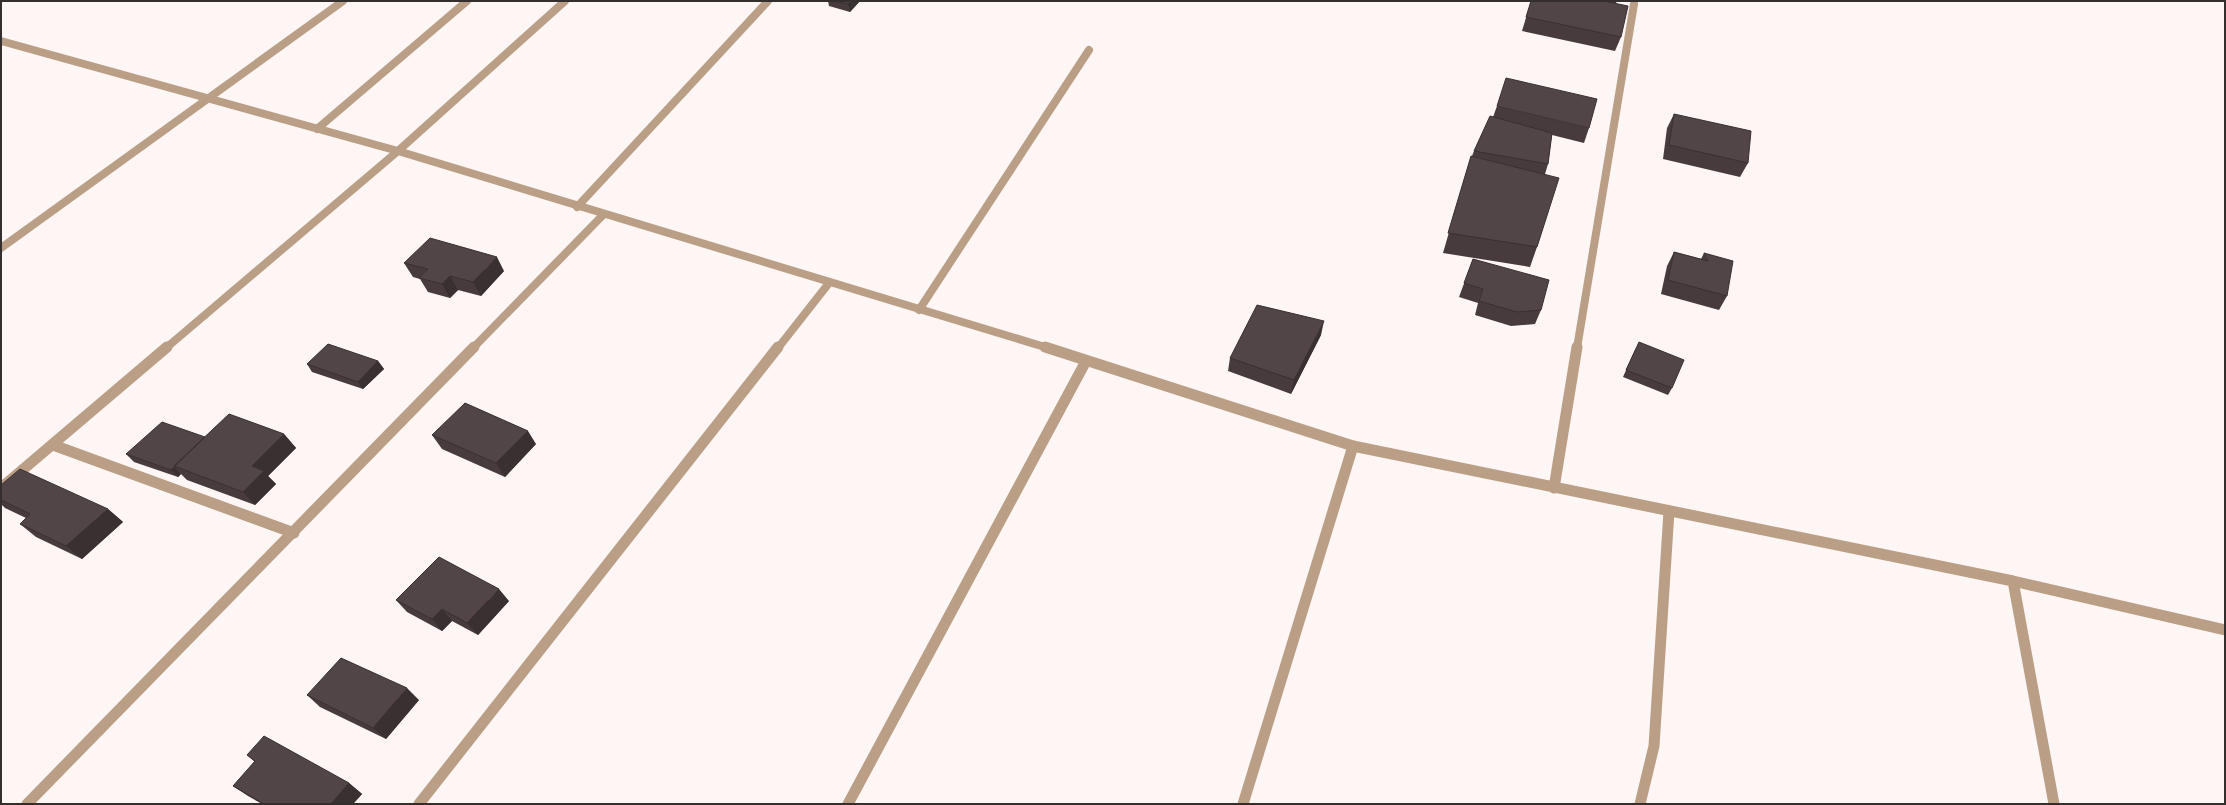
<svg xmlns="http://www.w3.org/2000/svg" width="2226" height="805" viewBox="0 0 2226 805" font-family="Jost,sans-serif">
  <rect width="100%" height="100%" fill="#fdf6f4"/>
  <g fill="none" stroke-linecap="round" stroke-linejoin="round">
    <!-- lane-far1 -->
    <path stroke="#ba9f86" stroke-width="8" d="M317,129L467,1
      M1,248L343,1"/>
    <!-- lane -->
    <path stroke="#ba9f86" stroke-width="11" d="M848,804L1086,361
      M1243,804L1353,446
      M1640,804L1654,746L1669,511"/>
    <!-- street-far1 -->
    <path stroke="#ba9f86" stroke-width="8" d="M1,41L398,151L1048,348
      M577,207L768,1
      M919,310L1089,50
      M166,348L398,151L565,1
      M473,348L603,215
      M778,348L829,283
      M1577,348L1634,4"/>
    <!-- street -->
    <path stroke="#ba9f86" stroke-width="11" d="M1045,347L1353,446L2013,581L2225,630
      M53,445L294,533
      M1,488L167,347
      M1554,488L1577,347
      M2013,581L2054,804
      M27,804L474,347
      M419,804L778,347"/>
  </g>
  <!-- wall -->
  <path fill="#473b3e" d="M828,1H860L850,12L829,6Z
    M1531,1H1617L1616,3L1621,37L1615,51L1522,31Z
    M1497,106L1589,128L1584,143L1552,135L1548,164L1545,174L1537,247L1530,267L1443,253L1471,156H1472L1474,151L1493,117Z
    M1674,114L1748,163L1740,177L1663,159L1667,128Z
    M1674,252L1701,259L1704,253L1727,296L1719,310L1661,294L1667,266Z
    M1473,259L1541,310L1535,324L1511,326L1475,315L1478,303L1459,297Z
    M404,263L504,271L481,296L458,290L450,298L428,292L420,279L413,277Z
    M1321,335L1291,394L1228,371L1230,358Z
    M1635,350L1672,388L1668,395L1623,377Z
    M378,361L384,369L363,389L312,372L307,364Z
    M284,434L296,448L268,476L276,484L255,505L187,480L181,474L178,477L134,462L126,454L205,437Z
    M432,435L536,444L505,477L442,449Z
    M1,485L108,509L123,522L82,559L36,537L20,524L26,518L5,508L1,504Z
    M396,600L509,601L478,635L452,621L442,631L407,612Z
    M307,695L419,700L386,739L320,707Z
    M247,755L349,783L362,794L353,804H262L248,796L233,786L255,762Z"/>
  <!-- shaded-wall -->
  <path fill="#393032" d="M852,1H860L850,12L848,4Z
    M497,257L504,271L481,296L473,282Z
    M450,276L458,290L450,298L442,284Z
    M1324,321L1321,335L1291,394L1294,380Z
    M378,361L384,369L363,389L358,382Z
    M528,431L536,444L505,477L496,463Z
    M284,434L296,448L268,476L276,484L255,505L243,492L252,466Z
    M174,467L181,474L178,477L171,470Z
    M108,509L123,522L82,559L66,546Z
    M499,589L509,601L478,635L467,623Z
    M442,609L452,621L442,631L432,619Z
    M407,688L419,700L386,739L373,728Z
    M349,783L362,794L353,804H331Z"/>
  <!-- building -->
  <path fill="#524548" stroke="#393032" d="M835,1H852L848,4Z
    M1531,1H1604L1628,6L1621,37L1526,17Z
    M1506,78L1597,99L1589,128L1497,106Z
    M1674,114L1751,131L1748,163L1669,145Z
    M1490,116L1552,133L1548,164L1474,151Z
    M1471,156L1559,178L1537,247L1448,233Z
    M430,238L497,257L473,282L450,276L442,284L419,278L428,269L404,263Z
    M1674,252L1708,261L1704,253L1733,261L1727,296L1668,280Z
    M1473,259L1549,280L1541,310L1517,312L1479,301L1483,289L1464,283Z
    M1257,305L1324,321L1294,380L1230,358Z
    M1639,342L1684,360L1672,388L1626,370Z
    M328,344L378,361L358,382L307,364Z
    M465,403L528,431L496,463L432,435Z
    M229,414L284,434L252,466L264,471L243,492L174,466Z
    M162,422L205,437L171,470L126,454Z
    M20,469L108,509L66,546L20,524L30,514L1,500V485Z
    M439,557L499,589L467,623L442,609L432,619L396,600Z
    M341,658L407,688L373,728L307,695Z
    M264,736L349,783L331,804H264L233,786L255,761L247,755Z"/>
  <!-- border -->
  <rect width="2226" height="805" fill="none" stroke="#342e2c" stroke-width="4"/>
</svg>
